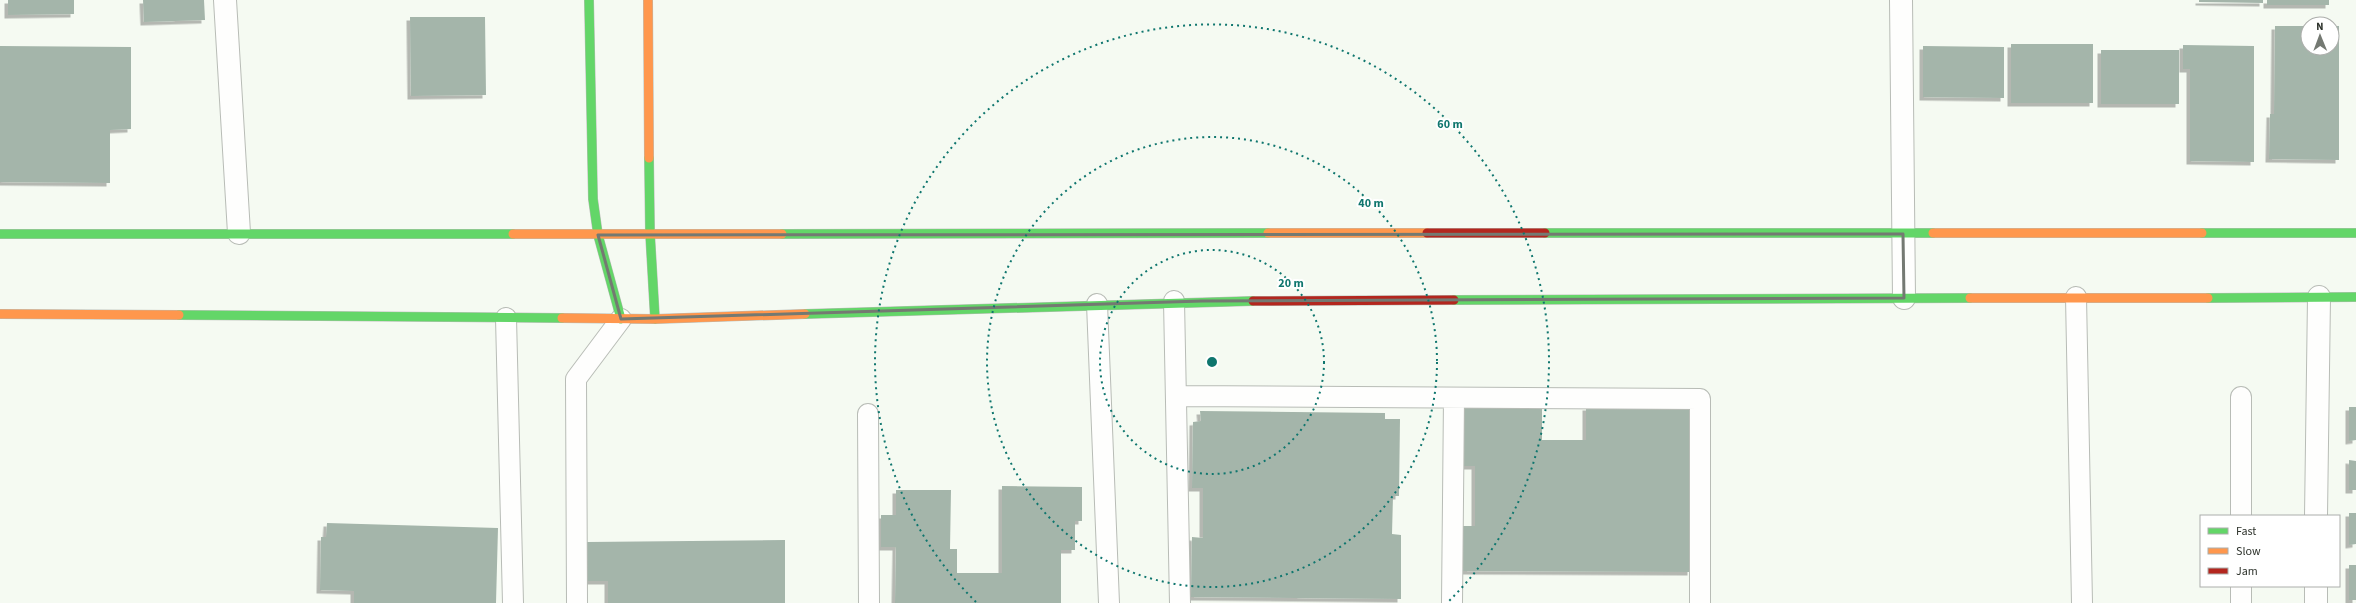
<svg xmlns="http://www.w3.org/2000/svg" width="2356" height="603" viewBox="0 0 2356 603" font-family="'Source Sans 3',sans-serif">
  <defs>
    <filter id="shadow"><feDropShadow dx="-3.5" dy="3.5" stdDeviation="0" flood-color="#0004"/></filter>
  </defs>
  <rect width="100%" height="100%" fill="#f5faf2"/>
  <!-- building -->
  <path fill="#a4b5aa" filter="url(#shadow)" d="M8,0H74V14L8,15Z
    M143,0H204L205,20L144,22Z
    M2199,0H2263V3L2199,2Z
    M2267,0H2329V5H2267Z
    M410,17H485L486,95L411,96Z
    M2275,26H2308V48H2332V26H2339V160L2269,159L2270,114H2274Z
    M2011,44H2093V103H2011Z
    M2183,45L2254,46V162L2190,161V69H2183Z
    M0,46L131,47V129L110,130V183L0,182Z
    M1923,46L2004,47V98L1923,97Z
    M2101,50H2179V104H2101Z
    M1542,407V440H1586V407H1691V572L1459,571L1460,526H1475V466H1460V408Z
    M2349,407H2356V440L2349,441Z
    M1200,411L1385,413V419H1400L1399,496H1393L1392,534L1401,535V599L1191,597L1192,537L1203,538V488H1192L1193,422L1201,421Z
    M2349,460L2356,461V490H2349Z
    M1002,486L1082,487V521H1075V550H1061V603H895L896,547H881V515H896V490H951L950,549H957V573H1002Z
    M2349,513H2356V544L2349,545Z
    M327,523L498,528L496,603H354V591L320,590L321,537H326Z
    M785,540V603H608V581H587V542Z
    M2349,565H2356V600H2349Z"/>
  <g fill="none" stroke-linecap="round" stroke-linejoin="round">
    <defs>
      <path id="lane" d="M2076,297L2082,603
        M1174,301L1180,603
        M1097,304L1109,603
        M506,318L513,603
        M1176,396L1700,399V603
        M2241,397V516
        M868,414L869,603
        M2241,586V603
        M577,603L576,379L621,319
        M1452,603L1454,398"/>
      <path id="street" d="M225,0L239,233
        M1901,0L1904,298
        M2316,516L2319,297
        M2316,603V586"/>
      <path id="fast" d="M589,0L593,199L598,235L621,319
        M649,158L650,233L655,319
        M1545,233H1933
        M2202,233H2356
        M0,234H513
        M782,234L1268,233
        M2208,298L2356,297
        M1454,300L1970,298
        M805,314L1253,301
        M179,315L562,318"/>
      <path id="slow" d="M648,0L649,158
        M1268,233H1427
        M1933,233H2202
        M513,234H782
        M1970,298H2208
        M0,314L179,315
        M562,318L655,319L805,314"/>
      <path id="jam" d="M1427,233H1545
        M1253,301L1454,300"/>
    </defs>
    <!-- lane casing -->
    <use href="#lane" stroke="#b8bcb6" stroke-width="22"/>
    <!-- street casing -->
    <use href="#street" stroke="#b8bcb6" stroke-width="24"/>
    <!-- fast casing -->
    <use href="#fast" stroke="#b8bcb6" stroke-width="10"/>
    <!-- slow casing -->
    <use href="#slow" stroke="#b8bcb6" stroke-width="10"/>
    <!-- jam casing -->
    <use href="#jam" stroke="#b8bcb6" stroke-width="10"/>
    <!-- lane -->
    <use href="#lane" stroke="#fefefd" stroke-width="20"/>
    <!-- street -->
    <use href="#street" stroke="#fefefd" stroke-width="22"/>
    <!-- fast -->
    <use href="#fast" stroke="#63d668" stroke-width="9"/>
    <!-- slow -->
    <use href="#slow" stroke="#ff974d" stroke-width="9"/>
    <!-- jam -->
    <use href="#jam" stroke="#b3261e" stroke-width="9"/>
  </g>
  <!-- marked area -->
  <path fill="none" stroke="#747972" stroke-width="3" stroke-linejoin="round" d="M1903,234L1904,298L1202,301L621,319L598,235Z"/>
  <!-- distance rings -->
  <g fill="none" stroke="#0f766e" stroke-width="2" stroke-dasharray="2 4">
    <circle cx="1212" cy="362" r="112"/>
    <circle cx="1212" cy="362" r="225"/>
    <path d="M976 602A337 337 0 1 1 1448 602"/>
  </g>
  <circle cx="1212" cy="362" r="6" fill="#0f766e" stroke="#fff" stroke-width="2"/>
  <g font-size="12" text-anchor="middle" font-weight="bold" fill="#0f766e" stroke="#fff" stroke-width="4" stroke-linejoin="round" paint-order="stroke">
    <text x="1450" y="128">60 m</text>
    <text x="1371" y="207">40 m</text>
    <text x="1291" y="287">20 m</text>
  </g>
  <!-- legend -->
  <rect x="2200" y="515" width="140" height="72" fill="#ffffff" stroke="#acaeab"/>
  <rect x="2208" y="528" width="20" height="6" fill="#63d668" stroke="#acaeab"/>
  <text x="2236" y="535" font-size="12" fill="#2f342d">Fast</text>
  <rect x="2208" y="548" width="20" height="6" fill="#ff974d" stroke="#acaeab"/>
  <text x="2236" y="555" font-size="12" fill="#2f342d">Slow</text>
  <rect x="2208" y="568" width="20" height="6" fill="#b3261e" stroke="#acaeab"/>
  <text x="2236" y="575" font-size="12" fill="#2f342d">Jam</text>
  <!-- north arrow -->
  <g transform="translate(2320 36) rotate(359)"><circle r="19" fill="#ffffff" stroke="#acaeab"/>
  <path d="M0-3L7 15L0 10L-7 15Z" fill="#747972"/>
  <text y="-6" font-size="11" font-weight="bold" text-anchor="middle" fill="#2f342d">N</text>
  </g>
</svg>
